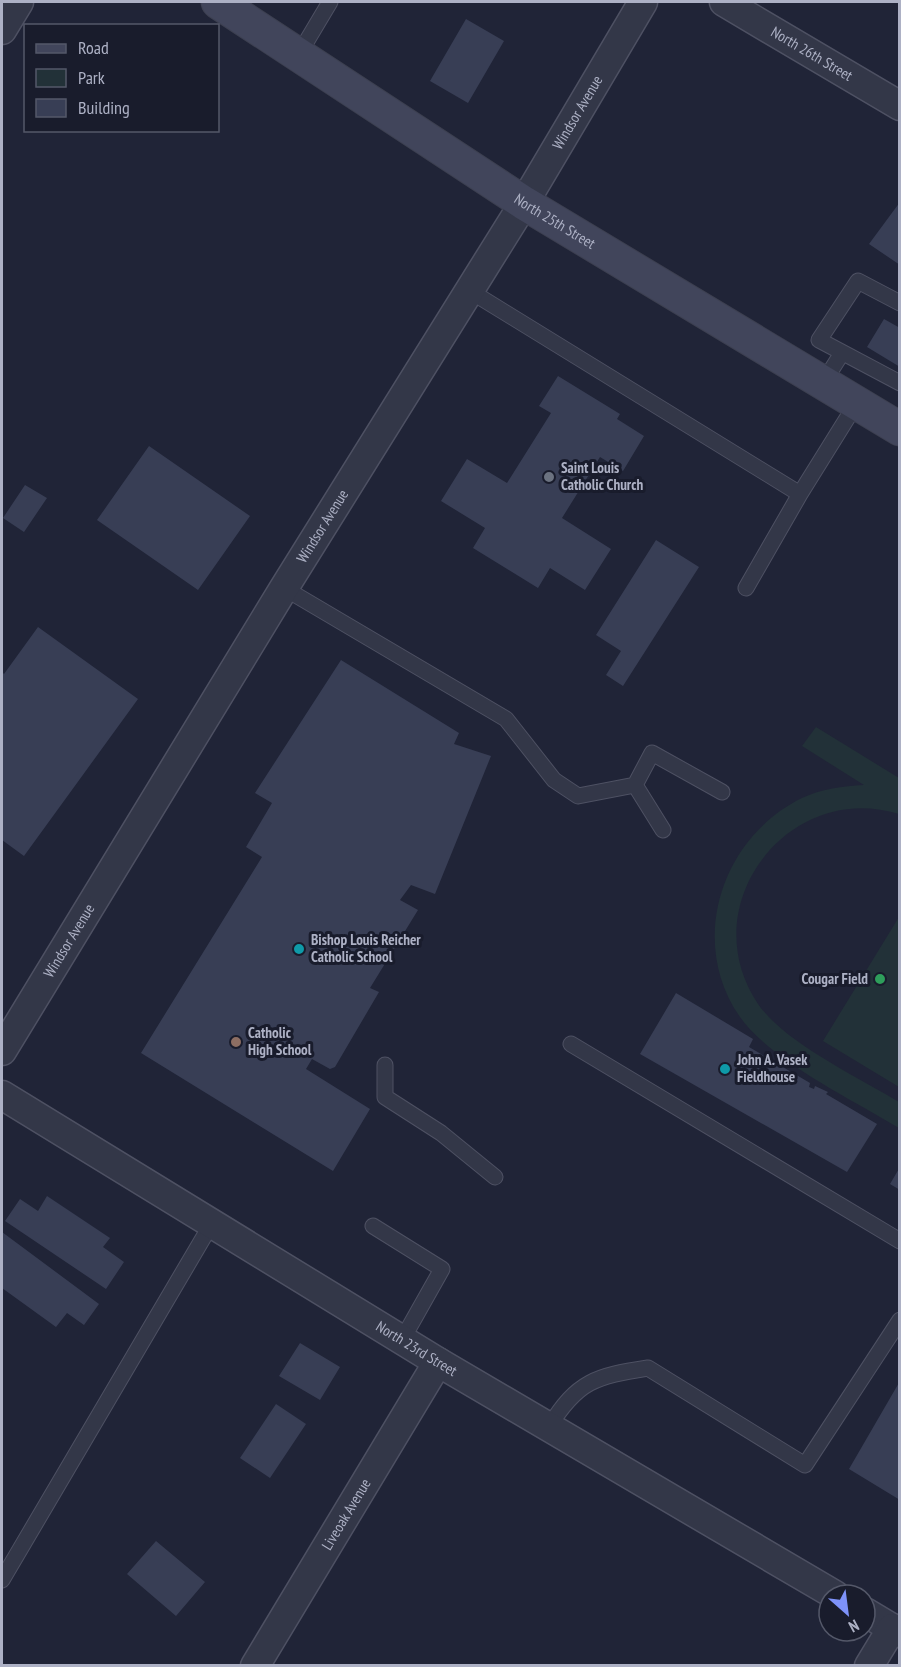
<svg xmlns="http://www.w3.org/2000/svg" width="901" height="1667" viewBox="0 0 901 1667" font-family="'PT Sans Narrow',sans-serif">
  <rect width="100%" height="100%" fill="#202437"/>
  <!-- park -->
  <path fill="#223138" d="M816,727L899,778V814C788,780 692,906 758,1004C785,1043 858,1077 899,1102V1128C853,1100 770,1060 740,1017C687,941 722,837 802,798C821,789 843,786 864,785L802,746Z
    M899,917V1087L823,1041Z"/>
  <!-- building -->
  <path fill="#383e55" d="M466,19L504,41L468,103L430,81Z
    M900,202V265L869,244Z
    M884,319L900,328V367L867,347Z
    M558,376L620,414L617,419L644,436L623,471L600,457L562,518L611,549L585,590L550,568L538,588L473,548L485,528L441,501L467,459L507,483L551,413L539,406Z
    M149,446L250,516L198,590L97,520Z
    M25,485L47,498L24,532L3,518Z
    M656,540L699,567L623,686L606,675L621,651L596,635Z
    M38,627L138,699L24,856L2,840V672L4,674Z
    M341,660L459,733L454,744L491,756L435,894L411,885L400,900L418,910L370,988L379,992L335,1067L330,1069L312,1059L306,1069L370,1109L333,1171L141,1053L262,857L246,847L272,803L255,793Z
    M676,993L753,1039L749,1047L810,1083L809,1087L814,1089L815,1086L828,1092L826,1094L877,1124L847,1172L640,1054Z
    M900,1167V1190L890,1184Z
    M47,1196L110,1238L103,1247L124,1262L106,1289L5,1221L20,1199L38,1211Z
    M2,1232L99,1304L84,1325L67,1313L56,1327L2,1288Z
    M300,1343L340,1367L320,1400L279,1376Z
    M900,1381V1500L849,1469Z
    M276,1404L306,1424L270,1478L240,1458Z
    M156,1541L205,1582L176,1616L127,1574Z"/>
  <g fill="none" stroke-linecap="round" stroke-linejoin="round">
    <defs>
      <path id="service" d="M299,54L330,2
        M470,291L800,494
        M900,303L858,281L819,340L900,383
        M823,383L842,353
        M284,588L506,719L554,780L578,796L635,785L652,753L722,792
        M746,588L800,494L856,404
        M635,785L663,830
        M571,1044L900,1241
        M385,1065V1097L441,1133L495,1177
        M373,1226L442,1269L402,1340
        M549,1427C577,1381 596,1376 648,1368L805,1465L900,1320
        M2,1580L212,1223"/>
      <g id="minor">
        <path id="s1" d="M724,2L900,106"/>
        <path d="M2,30L19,2"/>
        <path id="s2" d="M2,1051L284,588L524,203L643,2"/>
        <path id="s3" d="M2,1095L438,1362L835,1595"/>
        <path d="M865,1612L900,1633"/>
        <path id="s4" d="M255,1666L438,1362"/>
        <path d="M869,1666L892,1628"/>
      </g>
      <g id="secondary">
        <path id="s5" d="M218,2L524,203L900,429"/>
      </g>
    </defs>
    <!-- service casing -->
    <use href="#service" stroke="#4e5163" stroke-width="17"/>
    <!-- minor casing -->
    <use href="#minor" stroke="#4e5163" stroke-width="31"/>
    <!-- secondary casing -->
    <use href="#secondary" stroke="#3d4051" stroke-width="35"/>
    <!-- service -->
    <use href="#service" stroke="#333748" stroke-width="15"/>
    <!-- minor -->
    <use href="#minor" stroke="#333748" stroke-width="28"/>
    <!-- secondary -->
    <use href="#secondary" stroke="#41455b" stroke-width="33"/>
  </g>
  <!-- markers -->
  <circle fill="#6b7280" stroke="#191c2c" stroke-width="2" cx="549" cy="477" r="6"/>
  <g fill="#0f9aa8" stroke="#191c2c" stroke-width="2">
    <circle cx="299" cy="949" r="6"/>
    <circle cx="725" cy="1069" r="6"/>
  </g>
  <circle fill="#2e9e5b" stroke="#191c2c" stroke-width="2" cx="880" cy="979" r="6"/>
  <circle fill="#8d6e63" stroke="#191c2c" stroke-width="2" cx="236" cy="1042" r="6"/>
  <g text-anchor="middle" stroke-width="6" stroke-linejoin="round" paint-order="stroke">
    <!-- street labels -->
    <g font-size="15" fill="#adb1c5" stroke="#191c2c">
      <text dy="5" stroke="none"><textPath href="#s1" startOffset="102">North 26th Street</textPath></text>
      <text dy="5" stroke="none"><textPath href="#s2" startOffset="1101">Windsor Avenue</textPath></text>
      <text dy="5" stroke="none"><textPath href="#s5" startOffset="402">North 25th Street</textPath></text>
      <text dy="5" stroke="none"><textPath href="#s2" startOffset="615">Windsor Avenue</textPath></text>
      <text dy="5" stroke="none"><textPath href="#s2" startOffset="129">Windsor Avenue</textPath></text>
      <text dy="5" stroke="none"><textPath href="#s3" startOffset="486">North 23rd Street</textPath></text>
      <text dy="5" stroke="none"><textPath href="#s4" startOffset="177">Liveoak Avenue</textPath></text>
    </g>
    <!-- poi labels -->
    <g font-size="15" font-weight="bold" fill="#adb1c5" stroke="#191c2c" text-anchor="start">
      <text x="561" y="473">Saint Louis<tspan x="561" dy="17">Catholic Church</tspan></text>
      <text x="311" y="945">Bishop Louis Reicher<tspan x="311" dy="17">Catholic School</tspan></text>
      <text x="868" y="984" text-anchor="end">Cougar Field</text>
      <text x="248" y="1038">Catholic<tspan x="248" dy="17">High School</tspan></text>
      <text x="737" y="1065">John A. Vasek<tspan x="737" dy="17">Fieldhouse</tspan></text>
    </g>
  </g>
  <!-- border -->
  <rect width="901" height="1667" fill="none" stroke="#adb1c5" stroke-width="6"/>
  <!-- legend -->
  <rect x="24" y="24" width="195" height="108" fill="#191c2c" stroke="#545869" stroke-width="1.5"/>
  <rect x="36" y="44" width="30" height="9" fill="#41455b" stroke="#545869" stroke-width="1.5"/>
  <text x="78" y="54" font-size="18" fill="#adb1c5">Road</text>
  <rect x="36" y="69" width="30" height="18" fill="#223138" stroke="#545869" stroke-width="1.5"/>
  <text x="78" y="84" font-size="18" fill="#adb1c5">Park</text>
  <rect x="36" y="99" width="30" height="18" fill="#383e55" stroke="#545869" stroke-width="1.5"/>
  <text x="78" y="114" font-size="18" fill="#adb1c5">Building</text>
  <!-- north arrow -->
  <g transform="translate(847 1613) rotate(152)"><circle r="28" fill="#191c2c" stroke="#545869" stroke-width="1.5"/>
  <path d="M0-4.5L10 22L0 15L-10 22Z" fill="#7e92f9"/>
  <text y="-9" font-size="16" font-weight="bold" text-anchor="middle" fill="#adb1c5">N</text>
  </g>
</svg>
